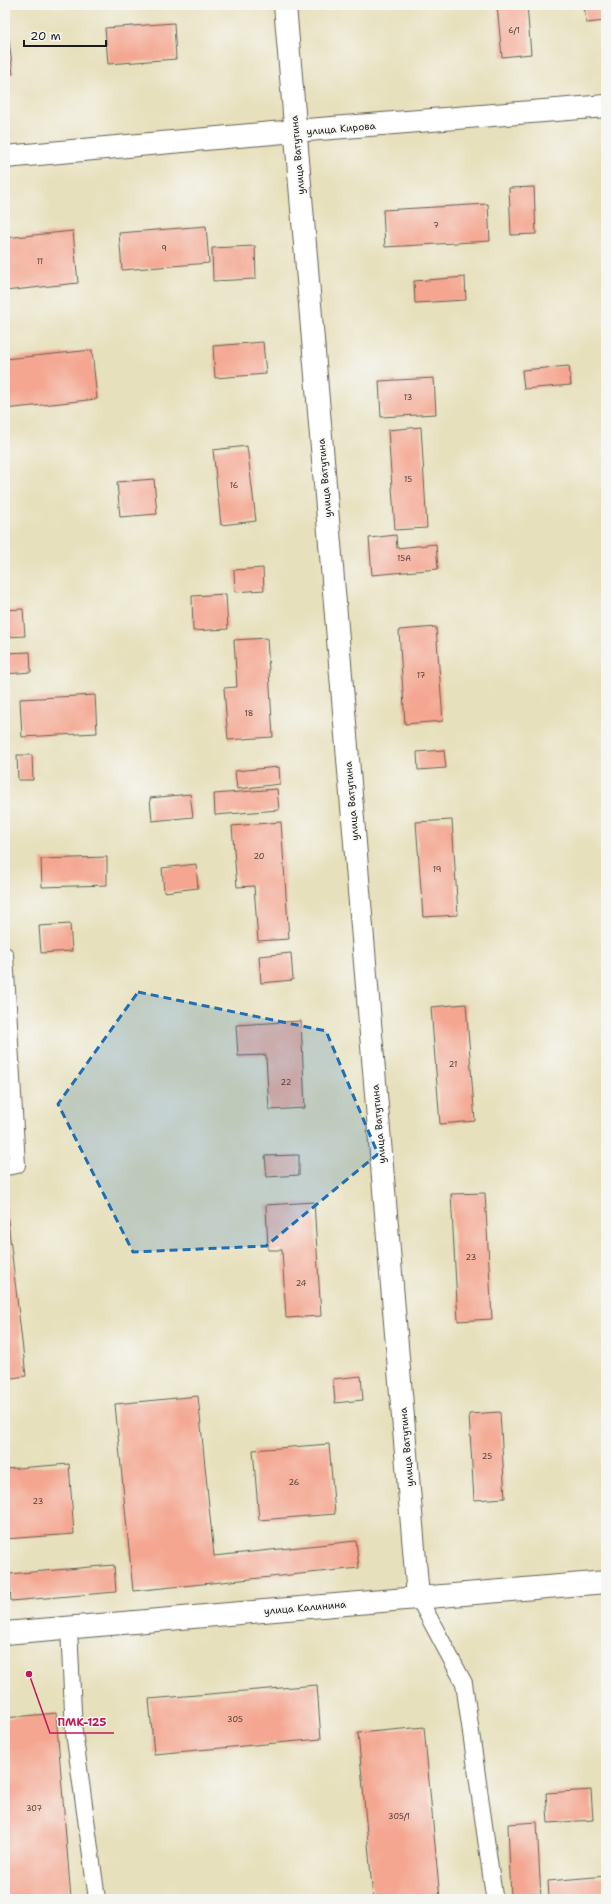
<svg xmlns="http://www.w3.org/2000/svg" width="611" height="1904" viewBox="0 0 611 1904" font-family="'Shantell Sans',sans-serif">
  <rect width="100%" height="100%" fill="#f6f6f2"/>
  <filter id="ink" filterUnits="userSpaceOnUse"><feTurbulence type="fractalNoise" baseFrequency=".025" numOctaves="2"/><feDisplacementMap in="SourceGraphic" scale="8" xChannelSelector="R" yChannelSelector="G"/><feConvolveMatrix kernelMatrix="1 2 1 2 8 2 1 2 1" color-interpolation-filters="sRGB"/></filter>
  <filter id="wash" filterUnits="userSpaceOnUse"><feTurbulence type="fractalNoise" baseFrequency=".012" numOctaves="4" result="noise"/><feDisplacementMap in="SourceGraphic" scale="16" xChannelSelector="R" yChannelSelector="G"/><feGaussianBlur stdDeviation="0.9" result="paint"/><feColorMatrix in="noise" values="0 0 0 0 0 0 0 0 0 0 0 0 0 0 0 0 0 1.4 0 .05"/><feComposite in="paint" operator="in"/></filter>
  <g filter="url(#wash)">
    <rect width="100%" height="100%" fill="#e7e0bc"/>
    <g id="blocks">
      <!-- building -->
      <path fill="#f4a690" d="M497,5H527L531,54L502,57Z
        M584,5H606V21L586,23Z
        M5,23H7L13,74H5Z
        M174,23L176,59L108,64L105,28Z
        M534,187L536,234L511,235L509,188Z
        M488,204L490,241L385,247L383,210Z
        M206,226L209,263L122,270L119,233Z
        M73,231L78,283L5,291V238Z
        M255,246L256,279L213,281L212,248Z
        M465,277L466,300L415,303L414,281Z
        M263,342L266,374L215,378L213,346Z
        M92,350L97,399L5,409V359Z
        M569,366L571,385L524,389L522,370Z
        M434,378L436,414L381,417L379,381Z
        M421,427L427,528L395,530L388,430Z
        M247,446L256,521L221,525L213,450Z
        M154,479L157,514L120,517L117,482Z
        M396,535L397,548L436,544L438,569L372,575L369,538Z
        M263,568L264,590L235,592L234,570Z
        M226,594L228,629L193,631L192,596Z
        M23,609L25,636L7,637L5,610Z
        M436,627L443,721L405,724L399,630Z
        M267,638L273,737L228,740L224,688L237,687L234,640Z
        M30,652L31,672L5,674V653Z
        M95,695L97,733L22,737L20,699Z
        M444,750L446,768L418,770L417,752Z
        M17,755H32L33,780H18Z
        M279,767L280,784L237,789L235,771Z
        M277,789L279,810L215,815L214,794Z
        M190,794L193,817L152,821L150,798Z
        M452,820L458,915L423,917L416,822Z
        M281,822L289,939L258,941L254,886L237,887L232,826Z
        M107,857V885L42,887L41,859Z
        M196,864L198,888L164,892L162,868Z
        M70,924L72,951L41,953L39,926Z
        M291,953L293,980L261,983L259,956Z
        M466,1004L475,1121L440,1124L431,1007Z
        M301,1021L305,1108L269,1110L266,1055L238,1056L236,1025Z
        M299,1155V1175L267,1177L265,1156Z
        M485,1193L492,1319L458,1321L451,1194Z
        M5,1195L26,1376L5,1379Z
        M314,1202L321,1316L286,1318L282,1250H268L266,1205Z
        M361,1376L363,1400L335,1403L333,1379Z
        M198,1396L214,1556L356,1541L359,1568L133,1591L115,1404Z
        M500,1412L505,1498L474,1500L469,1414Z
        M329,1444L335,1514L259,1520L253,1450Z
        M69,1464L74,1534L5,1539V1469Z
        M114,1565L116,1592L11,1601L9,1574Z
        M317,1685L321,1739L154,1754L149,1699Z
        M56,1713L71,1899H5V1718Z
        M424,1727L440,1899H373L358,1733Z
        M591,1790L593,1820L548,1823L546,1793Z
        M537,1822L541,1899H511L508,1824Z
        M606,1876V1899H549L548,1881Z"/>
    </g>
  </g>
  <g filter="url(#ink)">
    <use href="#blocks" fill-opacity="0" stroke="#636154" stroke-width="1"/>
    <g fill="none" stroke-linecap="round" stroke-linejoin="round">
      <defs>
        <path id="service" d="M5,955L17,1165L5,1167
          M418,1597L464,1683L494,1896L496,1899
          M69,1628L74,1732L97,1899"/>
        <path id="minor" d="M285,5L418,1597
          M5,157L295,131L606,106"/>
        <path id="tertiary" d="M5,1633L606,1582"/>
      </defs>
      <!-- service casing -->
      <use href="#service" stroke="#636154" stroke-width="18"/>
      <!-- minor casing -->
      <use href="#minor" stroke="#636154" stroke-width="24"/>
      <!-- tertiary casing -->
      <use href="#tertiary" stroke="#636154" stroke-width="24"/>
      <!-- service -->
      <use href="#service" stroke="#fff" stroke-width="16"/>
      <!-- minor -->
      <use href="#minor" stroke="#fff" stroke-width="22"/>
      <!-- tertiary -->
      <use href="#tertiary" stroke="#fff" stroke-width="22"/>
    </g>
  </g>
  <!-- marked area -->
  <path fill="#1f6fb2" fill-opacity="0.2" stroke="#1f6fb2" stroke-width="3" stroke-dasharray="8 5" stroke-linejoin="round" d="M138,992L326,1031L378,1154L266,1246L133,1252L58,1104Z"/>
  <g text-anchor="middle" stroke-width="3" stroke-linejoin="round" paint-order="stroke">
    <!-- number labels -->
    <g font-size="8" fill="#523e39">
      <text x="514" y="33">6/1</text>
      <text x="436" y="228">7</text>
      <text x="164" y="251">9</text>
      <text x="40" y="264">11</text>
      <text x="408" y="400">13</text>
      <text x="408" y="482">15</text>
      <text x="234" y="488">16</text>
      <text x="404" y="561">15А</text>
      <text x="421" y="678">17</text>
      <text x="249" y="716">18</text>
      <text x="259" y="859">20</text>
      <text x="437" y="872">19</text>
      <text x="453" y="1067">21</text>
      <text x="286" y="1085">22</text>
      <text x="471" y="1260">23</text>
      <text x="301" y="1286">24</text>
      <text x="487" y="1459">25</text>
      <text x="294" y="1485">26</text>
      <text x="38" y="1504">23</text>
      <text x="235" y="1722">305</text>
      <text x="34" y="1811">307</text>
      <text x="399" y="1819">305/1</text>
    </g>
    <!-- street labels -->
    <g font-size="10" fill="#1c1c1c" stroke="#f6f6f2">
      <text transform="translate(341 128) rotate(-5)" y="4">улица Кирова</text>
      <text transform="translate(297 155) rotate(-95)" y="4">улица Ватутина</text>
      <text transform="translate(324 478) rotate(-95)" y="4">улица Ватутина</text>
      <text transform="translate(351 801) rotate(-95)" y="4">улица Ватутина</text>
      <text transform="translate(378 1124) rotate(-95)" y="4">улица Ватутина</text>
      <text transform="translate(406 1447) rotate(-95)" y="4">улица Ватутина</text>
      <text transform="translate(305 1607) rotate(-5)" y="4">улица Калинина</text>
    </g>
  </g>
  <!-- callouts -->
  <path fill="none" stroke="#c2185b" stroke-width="1.5" d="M29 1674L50 1733H114"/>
  <circle fill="#c2185b" stroke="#f6f6f2" stroke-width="1.5" cx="29" cy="1674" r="4"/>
  <g font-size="11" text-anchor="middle" font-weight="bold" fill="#c2185b" stroke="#f6f6f2" stroke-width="3" stroke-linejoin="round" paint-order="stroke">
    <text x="82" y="1726">ПМК-125</text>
  </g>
  <!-- margin -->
  <rect width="611" height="1904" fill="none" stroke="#f6f6f2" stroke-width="20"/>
  <!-- scale -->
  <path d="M24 40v6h82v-6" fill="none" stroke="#1c1c1c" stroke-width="2"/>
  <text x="30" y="40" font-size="12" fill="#1c1c1c" stroke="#f6f6f2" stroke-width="3" paint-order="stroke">20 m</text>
</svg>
